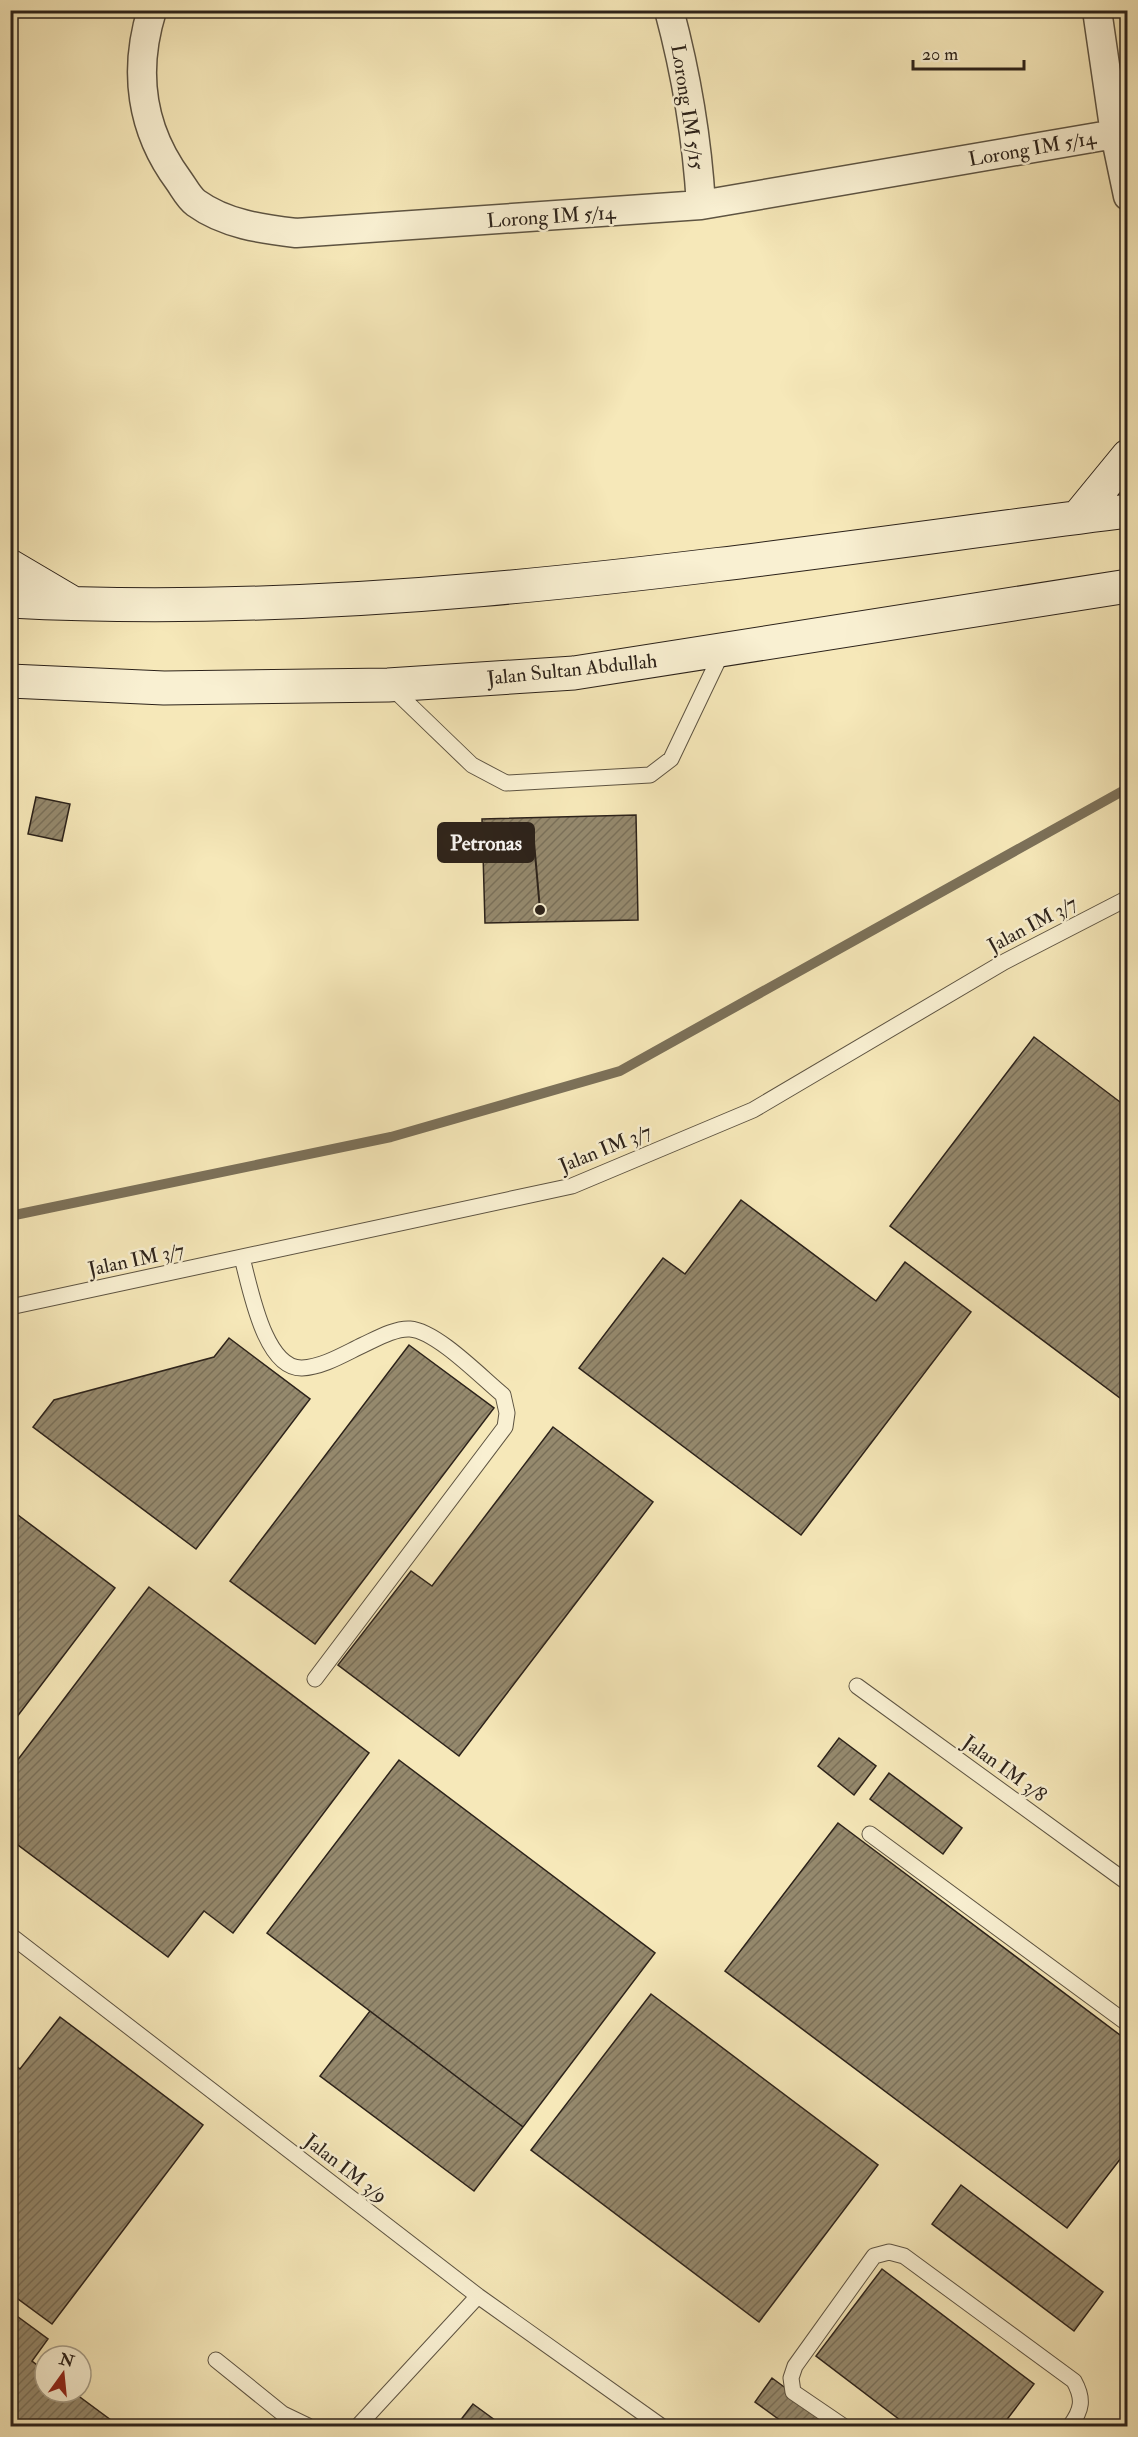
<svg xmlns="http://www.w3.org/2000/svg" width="1138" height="2437" viewBox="0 0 1138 2437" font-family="'IM FELL Double Pica',serif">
  <defs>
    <pattern id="building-hatch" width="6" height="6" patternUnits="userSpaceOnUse" patternTransform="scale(1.5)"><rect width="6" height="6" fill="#95896d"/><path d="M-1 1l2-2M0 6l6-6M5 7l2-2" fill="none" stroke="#7a7059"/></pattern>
  </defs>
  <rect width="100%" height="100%" fill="#f6e8b9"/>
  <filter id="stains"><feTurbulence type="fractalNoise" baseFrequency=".00333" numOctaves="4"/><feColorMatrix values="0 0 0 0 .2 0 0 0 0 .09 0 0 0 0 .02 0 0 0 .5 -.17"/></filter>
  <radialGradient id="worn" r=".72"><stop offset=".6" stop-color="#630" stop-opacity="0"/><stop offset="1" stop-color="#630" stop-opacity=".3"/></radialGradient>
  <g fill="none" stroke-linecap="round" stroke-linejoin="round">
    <!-- stream -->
    <path stroke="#7c7159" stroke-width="10" d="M10,1216L391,1137L620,1071L1128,788"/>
  </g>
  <!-- building -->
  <path fill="url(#building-hatch)" stroke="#2c221a" stroke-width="1.5" d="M36,797L70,804L62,841L28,834Z
    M636,815L638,920L485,923L482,819Z
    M1034,1037L1128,1108V1404L890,1226Z
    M741,1200L876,1301L905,1262L971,1312L801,1535L579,1368L663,1258L685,1274Z
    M229,1338L310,1399L196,1549L33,1427L54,1400L214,1357Z
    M409,1345L494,1408L315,1644L230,1581Z
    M553,1427L653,1502L459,1756L338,1665L411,1571L432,1586Z
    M10,1509L115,1588L10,1726Z
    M149,1587L369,1753L233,1933L204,1911L168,1957L10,1839V1770Z
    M839,1738L876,1766L854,1795L818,1766Z
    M399,1760L655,1953L523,2127L267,1933Z
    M889,1773L962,1828L943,1854L870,1799Z
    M838,1823L1128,2041V2149L1067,2228L725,1971Z
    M651,1994L878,2165L759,2322L531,2150Z
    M370,2011L523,2127L474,2191L320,2076Z
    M60,2017L203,2125L52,2324L10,2293V2061L20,2069Z
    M961,2185L1103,2292L1074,2331L932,2224Z
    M882,2269L1034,2384L1002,2426H908L816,2356Z
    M10,2311L48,2339L32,2361L45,2371V2392H73L119,2426H10Z
    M772,2378L837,2426H788L755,2402Z
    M473,2404L503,2426H456Z"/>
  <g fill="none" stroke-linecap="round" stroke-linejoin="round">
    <defs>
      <path id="service" d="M390,686L472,765L506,783L650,775L671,759L723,650
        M242,1258C250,1286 264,1369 302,1368C323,1367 344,1354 363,1345C376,1339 395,1328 410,1329C437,1331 482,1378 503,1395L507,1413L505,1427L315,1679
        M10,1307L572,1186L753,1110L1004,962L1128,898
        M857,1686L1128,1883
        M870,1834L1128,2024
        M10,1935L478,2296L661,2426
        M216,2360L283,2414L308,2426
        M358,2426L478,2296
        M843,2426L793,2392L791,2378L795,2366L874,2256L889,2252L904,2256L1074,2381C1084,2399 1082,2410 1070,2426"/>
      <path id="minor" d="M152,10C133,71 141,130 179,181C184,188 189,198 196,203C225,224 262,229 296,233L701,205L1115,134
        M669,10C687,77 697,137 701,205
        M1097,10L1115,134L1128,196"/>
      <path id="secondary" d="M1078,517L1128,456
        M10,566L71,602
        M10,601C385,621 758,558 1128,511
        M10,681L164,688L388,685L574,673L1128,586"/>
    </defs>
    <!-- service casing -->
    <use href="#service" stroke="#5e5442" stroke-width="17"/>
    <!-- minor casing -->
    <use href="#minor" stroke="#5e5442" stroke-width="31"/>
    <!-- secondary casing -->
    <use href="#secondary" stroke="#2c221a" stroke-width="35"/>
    <!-- service -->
    <use href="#service" stroke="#f9f0d2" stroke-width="15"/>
    <!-- minor -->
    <use href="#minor" stroke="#f9f0d2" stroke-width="28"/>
    <!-- secondary -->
    <use href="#secondary" stroke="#f9f0d2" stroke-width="33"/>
  </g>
  <g text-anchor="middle" stroke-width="5" stroke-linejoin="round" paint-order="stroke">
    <!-- street labels -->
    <g font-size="20" fill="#2c221a" stroke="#f9f0d2">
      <text transform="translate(688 107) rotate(81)" y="7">Lorong IM 5/15</text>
      <text transform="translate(1032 148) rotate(-10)" y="7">Lorong IM 5/14</text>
      <text transform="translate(551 216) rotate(-4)" y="7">Lorong IM 5/14</text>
      <text transform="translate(572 669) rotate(-6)" y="7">Jalan Sultan Abdullah</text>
      <text transform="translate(1032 924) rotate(-28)" y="7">Jalan IM 3/7</text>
      <text transform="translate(605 1148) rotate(-22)" y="7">Jalan IM 3/7</text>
      <text transform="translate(136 1259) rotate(-12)" y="7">Jalan IM 3/7</text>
      <text transform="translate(1005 1768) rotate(36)" y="7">Jalan IM 3/8</text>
      <text transform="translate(346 2168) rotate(38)" y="7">Jalan IM 3/9</text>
    </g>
  </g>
  <!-- callouts -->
  <path fill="none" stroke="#2c221a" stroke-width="2" d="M540 910L534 842"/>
  <circle fill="#2c221a" stroke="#f9f0d2" stroke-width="2" cx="540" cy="910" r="6"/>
  <rect fill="#2c221a" stroke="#2c221a" stroke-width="2" x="438" y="823" width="96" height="39" rx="6"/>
  <g font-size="21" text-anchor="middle" font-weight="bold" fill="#fff">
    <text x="486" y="850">Petronas</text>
  </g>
  <!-- margin -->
  <rect width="1138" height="2437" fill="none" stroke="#f6e8b9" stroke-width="36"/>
  <rect x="12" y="12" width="1114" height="2413" fill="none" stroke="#2c221a" stroke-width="3"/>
  <rect x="18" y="18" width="1102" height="2401" fill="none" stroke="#2c221a" stroke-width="1.5"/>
  <!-- north arrow -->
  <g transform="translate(63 2374) rotate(15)"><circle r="28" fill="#f9f0d2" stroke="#a79e88" stroke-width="1.5"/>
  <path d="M0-4.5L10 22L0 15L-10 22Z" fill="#8f2418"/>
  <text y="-9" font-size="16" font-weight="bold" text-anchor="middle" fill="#2c221a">N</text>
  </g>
  <!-- scale -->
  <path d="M913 60v9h111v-9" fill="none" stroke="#2c221a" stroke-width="3"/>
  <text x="922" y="60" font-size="18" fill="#2c221a" stroke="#f9f0d2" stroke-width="4.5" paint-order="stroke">20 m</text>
  <rect width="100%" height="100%" filter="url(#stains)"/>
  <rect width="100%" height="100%" fill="url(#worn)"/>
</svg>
